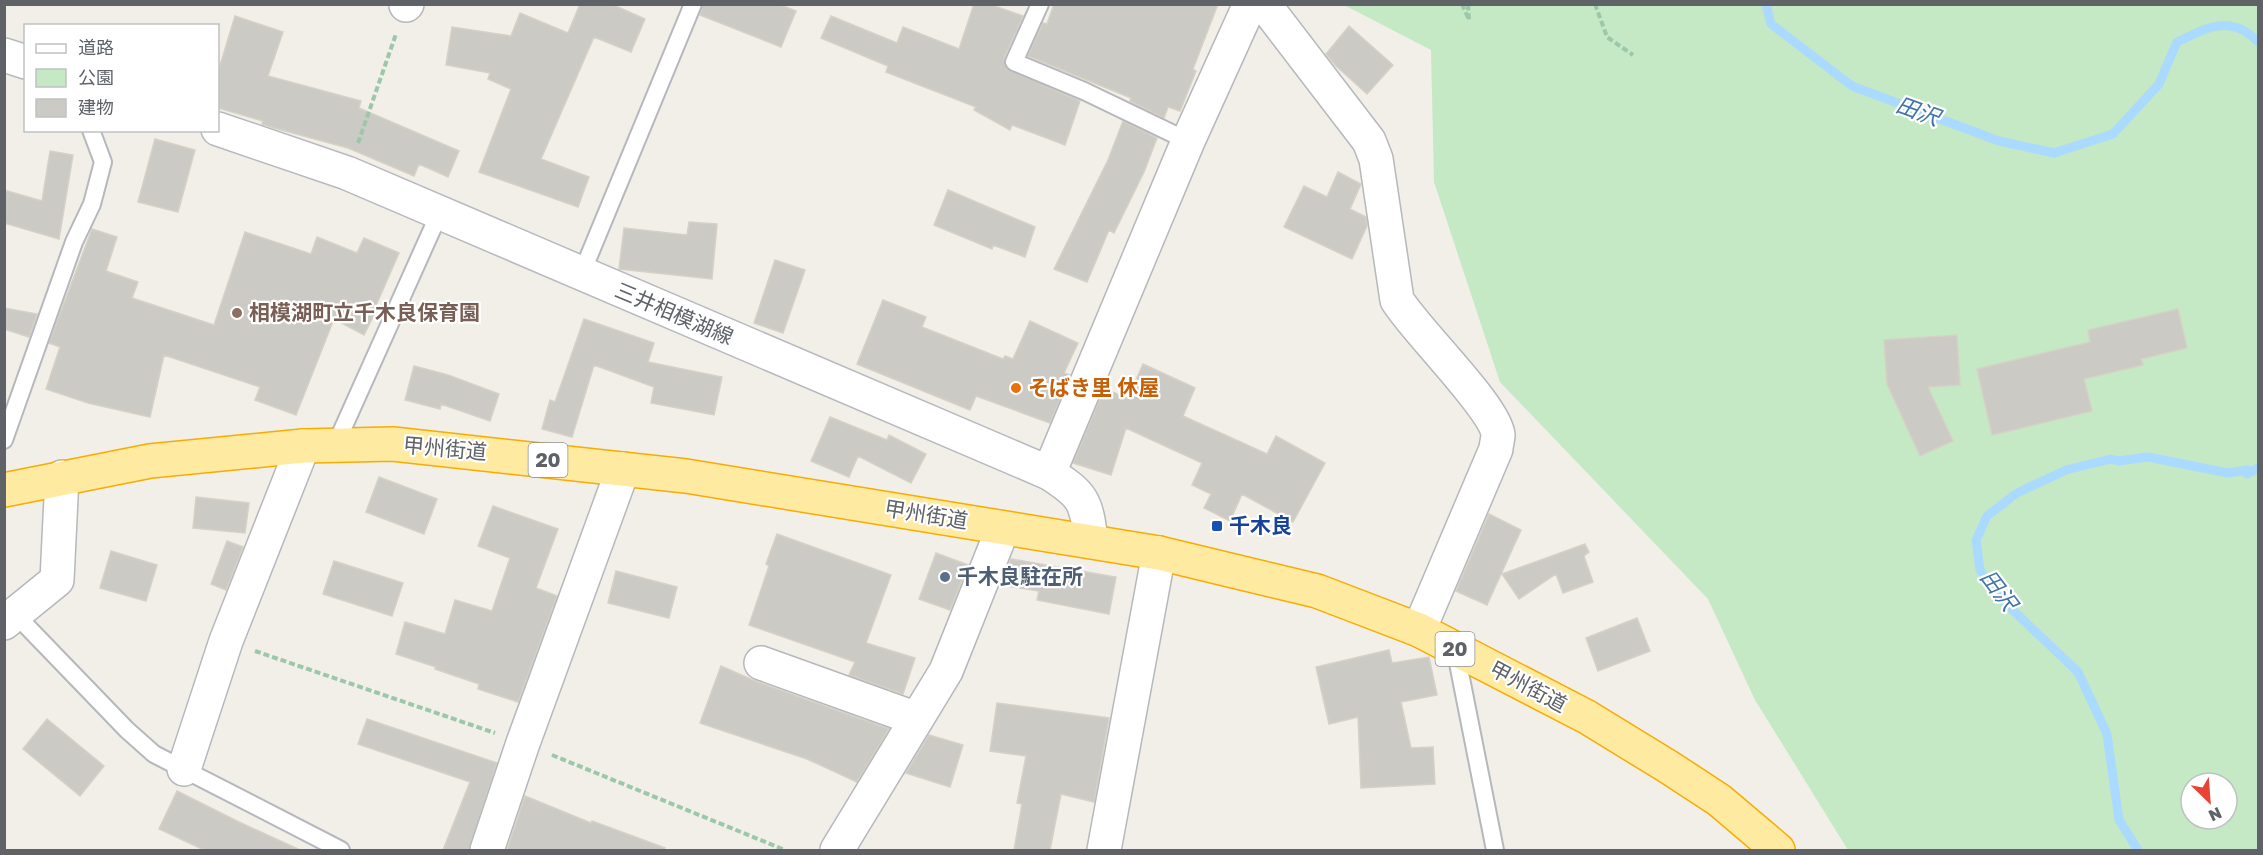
<svg xmlns="http://www.w3.org/2000/svg" width="2263" height="855" viewBox="0 0 2263 855" font-family="'Golos Text','Noto Sans JP',sans-serif">
  <rect width="100%" height="100%" fill="#f1efe8"/>
  <!-- green -->
  <path fill="#c5e8c5" fill-rule="evenodd" d="M1344,5H2258V850H1848L1755,700L1708,599L1500,382L1434,182L1431,50ZM2191,783H2227V819H2191Z"/>
  <g fill="none" stroke-linecap="round" stroke-linejoin="round">
    <!-- stream -->
    <path stroke="#aadaff" stroke-width="9" d="M1766,4L1771,24L1852,86L1999,141L2054,153L2113,134L2159,84L2177,42C2207,28 2231,13 2258,42
      M2138,850L2119,820L2107,734L2078,672L2000,598L1980,570L1976,540L1987,516L2017,493L2066,470L2111,459L2118,461L2148,457L2228,473L2248,470L2247,474L2258,468"/>
  </g>
  <!-- building -->
  <path fill="#cccac5" stroke="#d6d1c6" stroke-width="1.5" d="M580,4H611L645,19L631,52L594,37L541,159L589,177L578,207L479,172L511,89L488,79L490,73L446,65L452,27L511,36L520,13L568,33Z
    M703,4H778L796,11L781,47L700,15Z
    M974,4H989L1023,16L1004,58L1006,69L1080,101L1065,145L1012,125L1010,130L974,110L976,107L886,72L888,66L821,38L831,16L897,43L903,27L959,49Z
    M1054,4H1218L1193,69L1196,71L1180,111L1168,107L1164,118L1130,101L1131,98L1028,56L1043,23L1047,24Z
    M235,16L283,32L268,76L361,101L359,108L459,151L448,177L419,164L414,176L348,148L274,128L262,124L263,121L218,108V72Z
    M1349,26L1393,65L1367,94L1335,65L1326,54Z
    M1123,121L1157,138L1144,172L1114,233L1109,230L1087,282L1054,269L1108,160Z
    M155,139L195,150L178,212L138,202Z
    M50,151L73,155L59,239L4,223V190L42,201Z
    M1338,172L1361,184L1350,209L1366,217L1367,226L1352,259L1284,227L1304,186L1327,197Z
    M948,190L1035,227L1025,257L993,245L992,249L934,225Z
    M689,222L717,224L712,279L619,269L624,228L687,235Z
    M92,229L117,237L106,271L138,282L132,298L214,325L245,232L311,254L317,237L357,253L364,238L399,253L375,308L377,309L364,335L334,319L296,415L255,400L260,387L164,355L150,417L88,403L46,389L60,347L49,343Z
    M775,260L805,270L783,333L754,323Z
    M883,300L926,317L922,327L1003,359L1005,356L1013,359L1030,321L1078,343L1064,373L1070,375L1050,423L976,396L970,410L857,364Z
    M4,308L37,314L29,337L4,329Z
    M2178,309L2187,348L2141,359L2143,365L2084,379L2092,411L1992,435L1977,369L2090,342L2088,330Z
    M584,319L654,343L648,362L722,377L714,415L651,403L654,387L594,365L572,437L542,429L550,400L555,402Z
    M1957,335L1960,385L1928,387L1953,441L1920,456L1887,384L1884,340Z
    M1143,364L1195,388L1183,416L1267,454L1276,436L1325,463L1293,522L1242,494L1230,521L1204,508L1211,494L1192,485L1202,463L1126,428L1111,475L1073,463L1104,389L1128,398Z
    M414,366L448,375L499,394L490,421L441,404L440,409L405,400Z
    M830,417L887,440L889,435L926,454L911,483L858,456L849,477L811,461Z
    M379,477L437,499L424,534L366,512Z
    M196,497L249,503L245,533L193,528Z
    M493,506L558,529L536,588L557,596L518,702L478,689L479,684L435,669L436,667L396,654L405,622L445,634L455,600L492,611L510,558L478,546Z
    M1489,514L1521,530L1487,605L1456,591Z
    M777,534L891,575L866,643L915,658L903,694L849,675L855,662L749,625L769,566L766,564Z
    M227,541L243,547L226,590L211,584Z
    M1585,544L1589,552L1584,556L1593,582L1563,593L1556,574L1519,599L1502,574Z
    M111,551L157,565L146,601L100,588Z
    M936,553L968,565L950,610L919,599Z
    M1011,559L1116,577L1109,614L1037,600L1039,591L1000,585Z
    M334,561L403,583L392,616L323,594Z
    M616,571L677,587L669,618L608,603Z
    M1637,618L1650,651L1598,671L1586,638Z
    M1389,650L1392,663L1429,657L1437,695L1401,702L1411,748L1433,747L1435,784L1361,788L1358,717L1329,724L1316,667Z
    M721,666L755,681L889,729L857,782L807,759L700,723Z
    M997,703L1109,718L1094,802L1061,794L1050,850H1014L1022,804L1017,803L1026,756L990,751Z
    M47,719L104,766L80,796L23,749Z
    M367,719L497,763L469,850H443L470,782L358,744Z
    M929,735L963,745L950,787L906,773Z
    M177,791L239,822L300,850H204L159,829Z
    M525,796L591,823L592,821L665,848L664,850H507Z"/>
  <g fill="none" stroke-linecap="round" stroke-linejoin="round">
    <defs>
      <path id="service" d="M1040,4L1014,62L1084,91L1188,141
        M581,275L693,4
        M4,440L74,242L92,204L103,162L91,130
        M335,446L439,214
        M15,614L127,730L154,754L341,850
        M1455,648L1495,850"/>
      <path id="minor" d="M1264,4L1369,141L1376,159L1397,300C1415,330 1496,408 1498,435C1498,439 1496,445 1496,449L1419,630
        M406,5L407,4
        M1049,473L1188,141L1250,4
        M4,623L57,580L62,477
        M761,663L917,719
        M184,769L226,641L303,446
        M487,850L523,743L623,469
        M837,850L946,671L1003,528
        M1104,850L1159,553"/>
      <path id="secondary" d="M4,55L26,62
        M218,129L347,173L1049,473C1083,495 1086,500 1091,540"/>
      <path id="trunk" d="M4,490L150,461L303,446L393,444L686,476L1159,553L1317,591L1419,630L1587,717L1667,766L1719,800L1778,850"/>
    </defs>
    <!-- service casing -->
    <use href="#service" stroke="#b5b8bc" stroke-width="20"/>
    <!-- minor casing -->
    <use href="#minor" stroke="#b5b8bc" stroke-width="36"/>
    <!-- secondary casing -->
    <use href="#secondary" stroke="#b6babf" stroke-width="36"/>
    <!-- trunk casing -->
    <use href="#trunk" stroke="#f9ab00" stroke-width="36"/>
    <!-- path -->
    <path stroke="#9cc7a9" stroke-width="4" stroke-dasharray="6 3" stroke-linecap="butt" d="M1462,4L1469,20L1468,4
      M1595,4L1607,37L1633,55
      M358,143L396,34
      M255,651L495,733
      M552,755L785,850"/>
    <!-- service -->
    <use href="#service" stroke="#fff" stroke-width="16"/>
    <!-- minor -->
    <use href="#minor" stroke="#fff" stroke-width="33"/>
    <!-- secondary -->
    <use href="#secondary" stroke="#fff" stroke-width="33"/>
    <!-- trunk -->
    <use href="#trunk" stroke="#feeaa1" stroke-width="33"/>
  </g>
  <!-- markers -->
  <circle fill="#8d6e63" stroke="#fff" stroke-width="2" cx="237" cy="313" r="6"/>
  <circle fill="#e8710a" stroke="#fff" stroke-width="2" cx="1016" cy="388" r="6"/>
  <rect fill="#1a4fb4" stroke="#fff" stroke-width="2" x="1211" y="520" width="12" height="12" rx="3"/>
  <circle fill="#5c6f8a" stroke="#fff" stroke-width="2" cx="945" cy="577" r="6"/>
  <g text-anchor="middle" stroke-width="4.5" stroke-linejoin="round" paint-order="stroke">
    <!-- shield labels -->
    <g fill="#fff" stroke="#8f9295" stroke-width="1.5">
      <rect x="528.5" y="443" width="39" height="34" rx="4.5"/>
      <rect x="1435.5" y="632" width="39" height="34" rx="4.5"/>
    </g>
    <g font-size="20" font-weight="bold" fill="#5f6368">
      <text x="548" y="467">20</text>
      <text x="1455" y="656">20</text>
    </g>
    <!-- education labels -->
    <g font-size="21" font-weight="bold" fill="#785e54" stroke="#fff" text-anchor="start">
      <text x="249" y="320">相模湖町立千木良保育園</text>
    </g>
    <!-- street labels -->
    <g font-size="21" fill="#5f6368" stroke="#fff">
      <text transform="translate(674 314) rotate(23)" y="7">三井相模湖線</text>
      <text transform="translate(445 449) rotate(5)" y="7">甲州街道</text>
      <text transform="translate(926 515) rotate(9)" y="7">甲州街道</text>
      <text transform="translate(1528 687) rotate(28)" y="7">甲州街道</text>
    </g>
    <!-- food labels -->
    <g font-size="21" font-weight="bold" fill="#c56008" stroke="#fff" text-anchor="start">
      <text x="1028" y="395">そばき里 休屋</text>
    </g>
    <!-- transit labels -->
    <g font-size="21" font-weight="bold" fill="#164399" stroke="#fff" text-anchor="start">
      <text x="1229" y="533">千木良</text>
    </g>
    <!-- service labels -->
    <g font-size="21" font-weight="bold" fill="#4e5e75" stroke="#fff" text-anchor="start">
      <text x="957" y="584">千木良駐在所</text>
    </g>
    <!-- water labels -->
    <g font-size="22" font-style="italic" fill="#4174aa" stroke="#fff">
      <text transform="translate(1918 111) rotate(20)" y="8">田沢</text>
      <text transform="translate(1999 590) rotate(53)" y="8">田沢</text>
    </g>
  </g>
  <!-- border -->
  <rect width="2263" height="855" fill="none" stroke="#5f6368" stroke-width="12"/>
  <!-- legend -->
  <rect x="24" y="24" width="195" height="108" fill="#ffffff" stroke="#bfc1c3" stroke-width="1.5"/>
  <rect x="36" y="44" width="30" height="9" fill="#ffffff" stroke="#bfc1c3" stroke-width="1.5"/>
  <text x="78" y="54" font-size="18" fill="#5f6368">道路</text>
  <rect x="36" y="69" width="30" height="18" fill="#c5e8c5" stroke="#bfc1c3" stroke-width="1.5"/>
  <text x="78" y="84" font-size="18" fill="#5f6368">公園</text>
  <rect x="36" y="99" width="30" height="18" fill="#cccac5" stroke="#bfc1c3" stroke-width="1.5"/>
  <text x="78" y="114" font-size="18" fill="#5f6368">建物</text>
  <!-- north arrow -->
  <g transform="translate(2209 801) rotate(155)"><circle r="28" fill="#ffffff" stroke="#bfc1c3" stroke-width="1.5"/>
  <path d="M0-4.5L10 22L0 15L-10 22Z" fill="#ea4335"/>
  <text y="-9" font-size="16" font-weight="bold" text-anchor="middle" fill="#5f6368">N</text>
  </g>
</svg>
